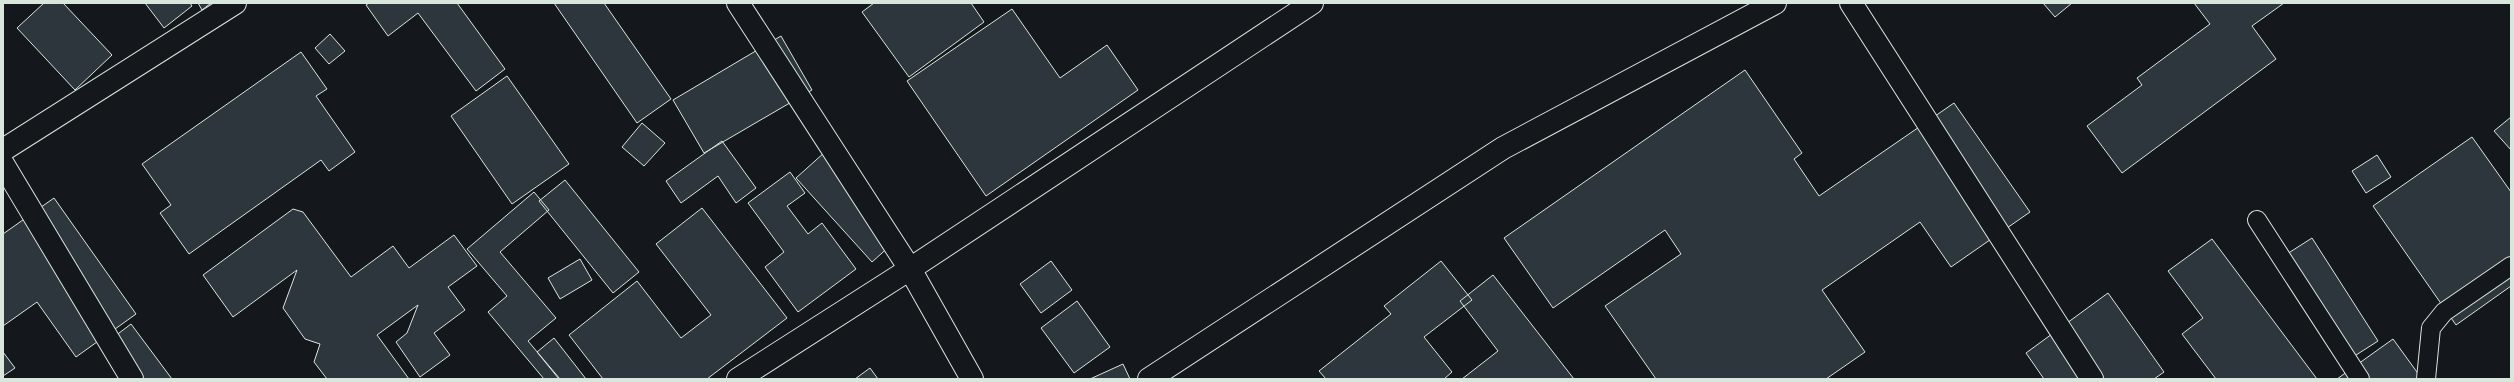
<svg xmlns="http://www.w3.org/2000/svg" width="2514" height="382" viewBox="0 0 2514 382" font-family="Rubik,sans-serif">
  <rect width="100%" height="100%" fill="#14181c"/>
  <!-- building -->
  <path fill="#2c363c" stroke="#d8e6dc" d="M44,3H63L112,55L75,90L17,28Z
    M145,3H190L192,6L164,28Z
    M198,3H211L202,10Z
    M369,3H457L505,69L476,91L418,13L388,36L366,5Z
    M554,3H604L671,99L637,123Z
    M874,3H971L984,22L909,77L862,12Z
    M2043,3H2072L2055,17Z
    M2194,3H2284L2252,26L2276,59L2122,173L2087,126L2142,85L2137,78L2210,24Z
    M1012,9L1060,78L1107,45L1138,90L986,196L907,81Z
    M330,34L345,51L329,64L315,48Z
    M781,36L812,90L704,153L673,100Z
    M301,52L327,89L316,96L355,152L329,171L321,160L189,254L160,213L171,205L142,164Z
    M1745,70L1802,153L1794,159L1819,196L1954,103L2030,212L1951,267L1920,222L1822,290L1865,352L1826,379H1656L1605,306L1681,254L1665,230L1553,308L1504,238Z
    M507,76L569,164L512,204L451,116Z
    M2511,117V150L2494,131Z
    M642,123L665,143L644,166L622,147Z
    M2472,137L2511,192V286L2456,325L2373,206Z
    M722,141L756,188L736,203L718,176L681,203L666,181Z
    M825,152L901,236L872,262L796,178Z
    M2377,155L2391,177L2366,193L2352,171Z
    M790,172L805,193L787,206L808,234L822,223L856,269L798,312L765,267L784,252L748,203Z
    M565,180L639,272L613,293L539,201Z
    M534,192L549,210L500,252L556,318L528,341L560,379H544L488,312L507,296L467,249Z
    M54,198L136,314L76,357L37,302L3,326V234Z
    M702,208L787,318L707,379H603L569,335L637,281L681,338L711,315L656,244Z
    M293,209L303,212L351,277L393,246L409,268L454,235L477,266L448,287L465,310L434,333L450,355L420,377L396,342L407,333L418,305L377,335L409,379H327L314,362L320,344L305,339L283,308L297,270L233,317L203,275Z
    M2312,238L2378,341L2342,364L2276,261Z
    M2212,239L2317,379H2216L2182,334L2203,318L2168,271Z
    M580,259L592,280L560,299L548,278Z
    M1051,261L1072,290L1041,313L1020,284Z
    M1441,261L1472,300L1424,337L1452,372L1444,379H1326L1319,371L1391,314L1384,306Z
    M1493,275L1574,379H1462L1498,351L1460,301Z
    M2108,293L2164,372L2154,379H2044L2026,353Z
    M1077,301L1110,347L1074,373L1041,328Z
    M131,324L172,379H126L102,346Z
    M554,338L586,379H559L537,352Z
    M2393,339L2422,379H2337Z
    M3,352L15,368L3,376Z
    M1123,364L1130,379H1090Z
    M870,368L878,379H855Z"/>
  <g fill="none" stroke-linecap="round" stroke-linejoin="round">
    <defs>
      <path id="lane" d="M2257,220L2360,379
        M2426,379L2431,328L2444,312L2511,266"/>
      <path id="street" d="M738,3L910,269L972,379
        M1851,3L2092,379
        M3,150L235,3
        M3,164L132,379
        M738,379L910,269L1312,3
        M1149,379L1503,148L1775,3"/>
    </defs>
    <!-- lane casing -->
    <use href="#lane" stroke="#d8e6dc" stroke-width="20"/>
    <!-- street casing -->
    <use href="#street" stroke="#d8e6dc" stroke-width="24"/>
    <!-- lane -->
    <use href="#lane" stroke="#14181c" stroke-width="18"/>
    <!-- street -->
    <use href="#street" stroke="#14181c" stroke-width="22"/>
  </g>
  <!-- border -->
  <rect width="2514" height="382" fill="none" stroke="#d8e6dc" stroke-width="8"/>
</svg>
